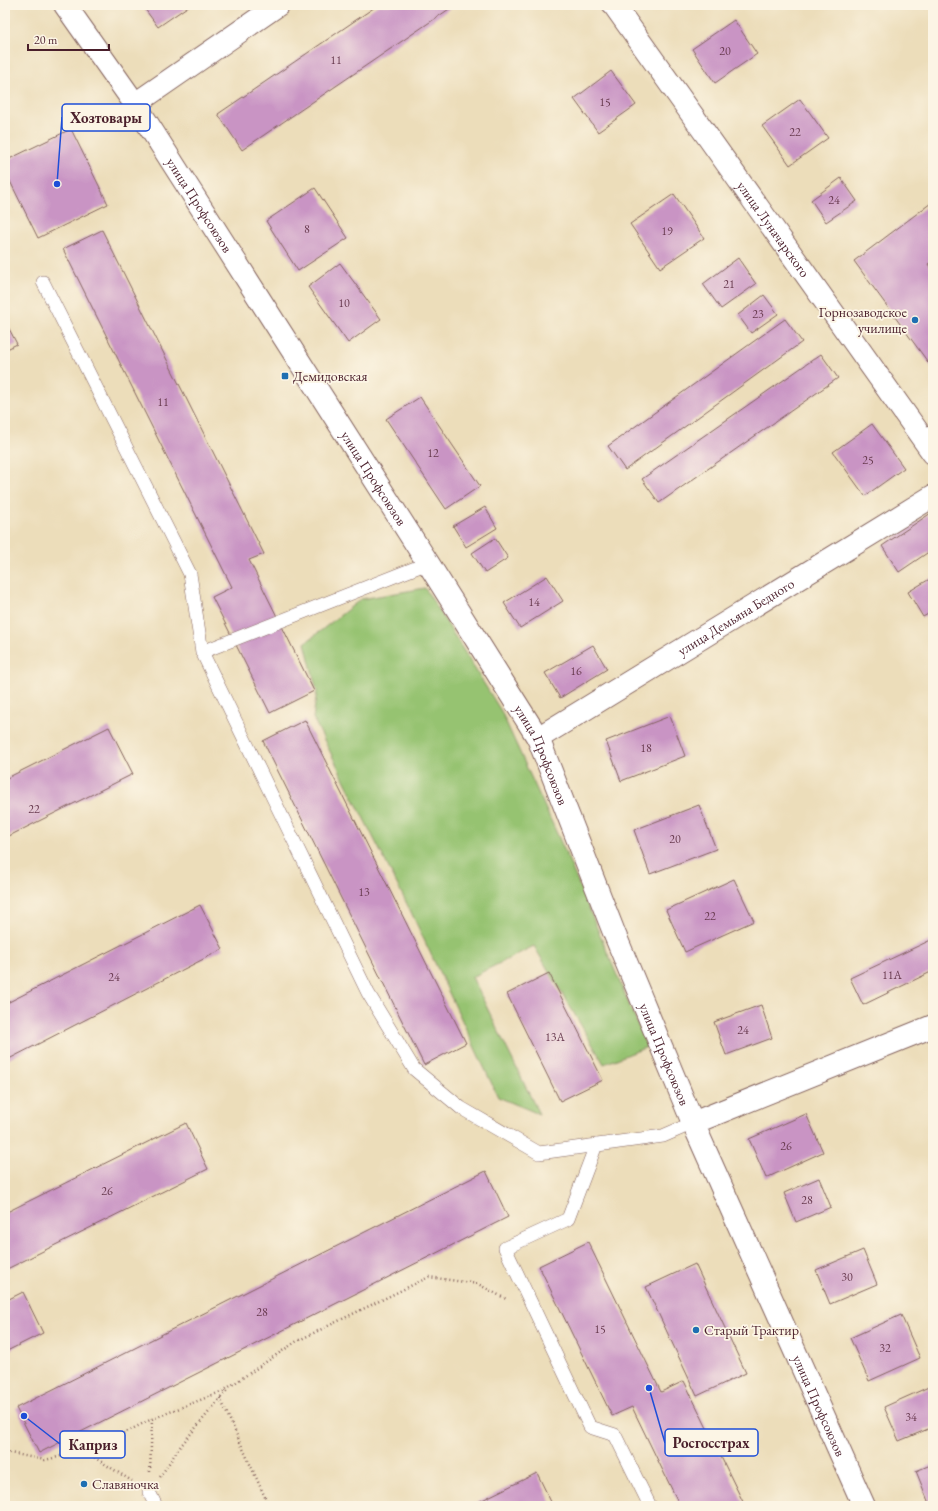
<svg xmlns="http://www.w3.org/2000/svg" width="938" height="1511" viewBox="0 0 938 1511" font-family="'EB Garamond',serif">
  <rect width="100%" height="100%" fill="#fcf5e5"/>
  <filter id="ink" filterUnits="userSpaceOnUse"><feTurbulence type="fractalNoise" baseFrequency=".025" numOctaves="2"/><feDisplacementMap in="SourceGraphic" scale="8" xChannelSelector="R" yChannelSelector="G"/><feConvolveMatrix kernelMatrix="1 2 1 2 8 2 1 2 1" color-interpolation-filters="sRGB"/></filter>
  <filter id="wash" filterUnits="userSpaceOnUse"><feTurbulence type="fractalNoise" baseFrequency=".012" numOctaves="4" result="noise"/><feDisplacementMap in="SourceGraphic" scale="16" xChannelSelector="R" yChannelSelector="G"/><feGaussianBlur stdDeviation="0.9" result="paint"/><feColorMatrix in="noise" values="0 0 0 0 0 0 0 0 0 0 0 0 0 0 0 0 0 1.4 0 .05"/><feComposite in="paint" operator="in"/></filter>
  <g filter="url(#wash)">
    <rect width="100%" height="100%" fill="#ecddba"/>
    <!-- green -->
    <path fill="#96c371" stroke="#70714e" d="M425,588L501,711L564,849L647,1047L604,1064L534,946L472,977L539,1114L498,1097L411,912L313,718L317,691L305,643L361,599Z"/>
    <g id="blocks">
      <!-- building -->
      <path fill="#c994c4" d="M142,5H190L158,27Z
        M378,5H455L242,150L218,114Z
        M734,20L757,54L715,83L692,49Z
        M611,71L636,105L598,132L574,99Z
        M800,99L828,138L790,165L762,126Z
        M71,129L108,204L38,238L5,171V161Z
        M841,178L857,201L826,222L811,200Z
        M315,188L348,238L298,271L266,221Z
        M674,194L704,238L660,268L630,224Z
        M931,203L933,206V261L928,264L933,272V369L854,261Z
        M102,230L264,554L249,560L314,691L270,713L212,597L232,587L63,249Z
        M738,258L756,284L721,309L703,284Z
        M340,263L381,319L348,343L308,287Z
        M764,295L778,314L751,333L738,315Z
        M785,319L802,342L625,470L608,446Z
        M5,321L17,344L5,350Z
        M821,354L838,378L659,503L642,479Z
        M420,397L480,486L446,509L386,419Z
        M872,424L904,468L865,496L833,452Z
        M485,507L497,528L466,547L453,526Z
        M931,513L933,516V549L899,572L882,546Z
        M495,538L508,558L485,573L472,553Z
        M547,576L563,601L520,628L504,603Z
        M933,577V611L923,617L908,592Z
        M593,645L607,669L560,698L545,673Z
        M670,716L685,756L621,781L606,741Z
        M305,720L466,1043L424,1065L263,741Z
        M109,727L133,774L5,838V779Z
        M699,805L716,849L650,874L634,830Z
        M734,879L754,921L685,952L666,910Z
        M200,905L223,949L5,1061V1004Z
        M933,939V971L863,1005L850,978Z
        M549,973L603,1080L560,1101L507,994Z
        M761,1005L772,1038L726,1055L714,1022Z
        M806,1114L823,1152L766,1178L749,1139Z
        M186,1123L208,1169L5,1270V1213Z
        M486,1171L508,1217L39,1453L16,1408Z
        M819,1178L831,1207L796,1222L784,1193Z
        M588,1242L661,1392L684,1381L745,1506H680L632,1407L612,1416L539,1266Z
        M863,1250L877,1284L830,1304L816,1270Z
        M695,1264L746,1373L697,1396L646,1287Z
        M23,1292L43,1333L5,1352V1301Z
        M901,1315L920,1358L869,1381L850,1338Z
        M933,1385V1427L899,1441L884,1407Z
        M933,1464V1506H930L916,1471Z
        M537,1473L553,1506H470Z"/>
    </g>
  </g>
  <g filter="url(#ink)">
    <use href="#blocks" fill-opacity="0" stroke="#83625d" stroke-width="1"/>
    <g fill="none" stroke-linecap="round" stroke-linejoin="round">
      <defs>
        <path id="service" d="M43,282L190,574L202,652L428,563
          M202,652L368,993L414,1069L461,1108L539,1153L663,1136L693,1123
          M596,1145L568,1219L505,1248L590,1427L615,1435L650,1506
          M149,1492L156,1506"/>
        <g id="minor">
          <path id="s1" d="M614,5L933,453"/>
          <path d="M135,104L278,5"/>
          <path id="s2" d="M538,738L933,496"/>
          <path d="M693,1123L933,1026"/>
        </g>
        <g id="tertiary">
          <path id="s3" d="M65,5L135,104L428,563L538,738L615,935L693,1123L864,1506"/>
        </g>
      </defs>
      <!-- service casing -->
      <use href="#service" stroke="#83625d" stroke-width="14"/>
      <!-- minor casing -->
      <use href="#minor" stroke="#83625d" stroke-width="24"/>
      <!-- tertiary casing -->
      <use href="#tertiary" stroke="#83625d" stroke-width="24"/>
      <!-- path -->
      <path stroke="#83625d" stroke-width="2.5" stroke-dasharray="1 3" stroke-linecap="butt" d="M220,1398L269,1506
        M84,1451L132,1481
        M5,1452L45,1460L92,1449L152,1419L223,1391L297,1341L429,1277L478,1284L506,1299
        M150,1472L152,1419
        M160,1477L179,1448L228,1389"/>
      <!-- service -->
      <use href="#service" stroke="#fff" stroke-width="13"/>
      <!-- minor -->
      <use href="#minor" stroke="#fff" stroke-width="22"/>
      <!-- tertiary -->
      <use href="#tertiary" stroke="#fff" stroke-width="22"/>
    </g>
  </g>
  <!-- markers -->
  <g fill="#1f6fb2" stroke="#fcf5e5" stroke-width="1.5">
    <circle cx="915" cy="320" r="4"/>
    <rect x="281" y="372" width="8" height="8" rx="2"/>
    <circle cx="696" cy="1330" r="4"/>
    <circle cx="84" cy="1484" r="4"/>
  </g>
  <g text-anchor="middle" stroke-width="3.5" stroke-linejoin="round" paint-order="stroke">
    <!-- number labels -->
    <g font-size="12" fill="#6a3c51">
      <text x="725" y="55">20</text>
      <text x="336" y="64">11</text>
      <text x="605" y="106">15</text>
      <text x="795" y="136">22</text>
      <text x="834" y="204">24</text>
      <text x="307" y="233">8</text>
      <text x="667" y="235">19</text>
      <text x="729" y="288">21</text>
      <text x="344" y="307">10</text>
      <text x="758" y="318">23</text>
      <text x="163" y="406">11</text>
      <text x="433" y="457">12</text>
      <text x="868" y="464">25</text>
      <text x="534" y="606">14</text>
      <text x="576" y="675">16</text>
      <text x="646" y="752">18</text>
      <text x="34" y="813">22</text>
      <text x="675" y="843">20</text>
      <text x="364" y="896">13</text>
      <text x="710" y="920">22</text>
      <text x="892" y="979">11А</text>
      <text x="114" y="981">24</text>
      <text x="743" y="1034">24</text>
      <text x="555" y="1041">13А</text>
      <text x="786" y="1150">26</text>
      <text x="107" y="1195">26</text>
      <text x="807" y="1204">28</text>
      <text x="847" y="1281">30</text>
      <text x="262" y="1316">28</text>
      <text x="600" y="1333">15</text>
      <text x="885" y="1352">32</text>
      <text x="911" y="1421">34</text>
    </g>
    <!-- street labels -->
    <g font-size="14" fill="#4a1f2b" stroke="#fcf5e5">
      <text dy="5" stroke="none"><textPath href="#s3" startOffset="241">улица Профсоюзов</textPath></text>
      <text dy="5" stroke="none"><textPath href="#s1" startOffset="275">улица Луначарского</textPath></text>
      <text dy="5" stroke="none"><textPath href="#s3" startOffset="565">улица Профсоюзов</textPath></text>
      <text dy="5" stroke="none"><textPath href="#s2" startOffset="232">улица Демьяна Бедного</textPath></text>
      <text dy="5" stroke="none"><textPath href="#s3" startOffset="889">улица Профсоюзов</textPath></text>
      <text dy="5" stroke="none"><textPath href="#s3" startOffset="1213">улица Профсоюзов</textPath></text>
      <text dy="5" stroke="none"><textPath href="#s3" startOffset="1597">улица Профсоюзов</textPath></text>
    </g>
    <!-- poi labels -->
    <g font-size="14" fill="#4a1f2b" stroke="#fcf5e5" text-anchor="start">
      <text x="907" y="317" text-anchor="end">Горнозаводское<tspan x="907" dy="16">училище</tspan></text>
      <text x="293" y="381">Демидовская</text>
      <text x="704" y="1335">Старый Трактир</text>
      <text x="92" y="1489">Славяночка</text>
    </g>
  </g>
  <!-- callouts -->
  <path fill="none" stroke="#1d4ed8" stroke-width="1.5" d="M57 184L62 117M649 1388L665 1443M24 1416L60 1444"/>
  <g fill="#1d4ed8" stroke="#fcf5e5" stroke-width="1.5">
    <circle cx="57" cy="184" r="4"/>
    <circle cx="649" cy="1388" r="4"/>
    <circle cx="24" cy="1416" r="4"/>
  </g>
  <g fill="#fcf5e5" stroke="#1d4ed8" stroke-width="1.5">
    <rect x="62" y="104" width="88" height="27" rx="4"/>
    <rect x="665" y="1429" width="93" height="27" rx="4"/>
    <rect x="60" y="1431" width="65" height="27" rx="4"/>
  </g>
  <g font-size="15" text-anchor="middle" font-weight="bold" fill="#4a1f2b">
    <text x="106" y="123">Хозтовары</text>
    <text x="711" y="1448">Росгосстрах</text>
    <text x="93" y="1450">Каприз</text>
  </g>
  <!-- margin -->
  <rect width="938" height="1511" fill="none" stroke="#fcf5e5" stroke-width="20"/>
  <!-- scale -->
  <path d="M28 44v6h81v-6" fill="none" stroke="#4a1f2b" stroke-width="2"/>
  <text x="34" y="44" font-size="12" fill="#4a1f2b" stroke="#fcf5e5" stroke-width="3" paint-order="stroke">20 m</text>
</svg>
